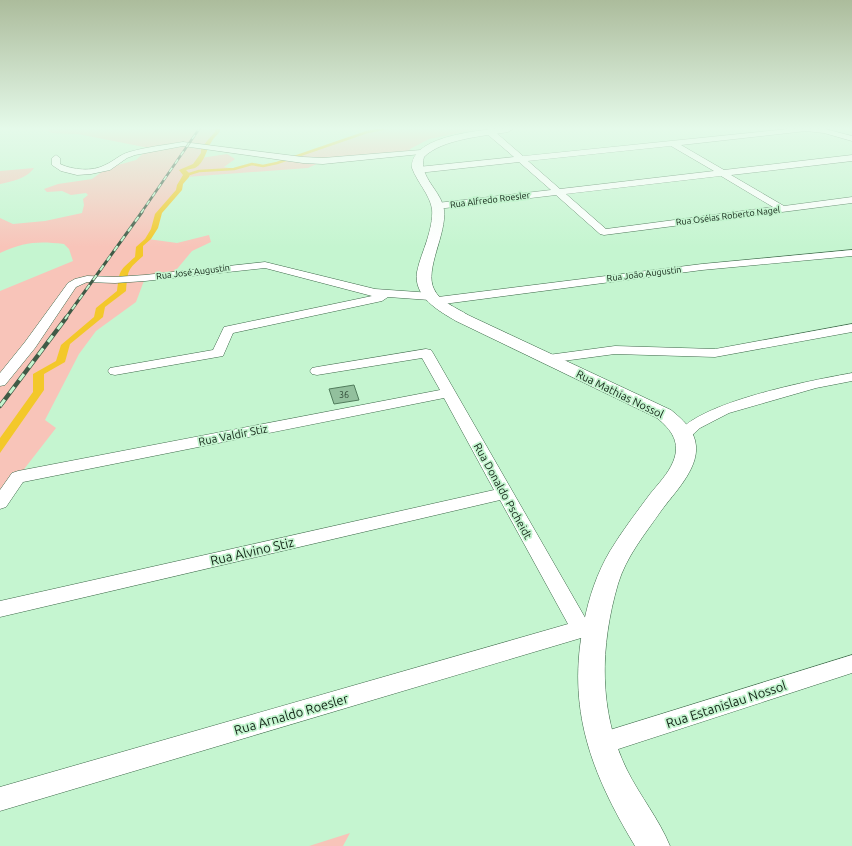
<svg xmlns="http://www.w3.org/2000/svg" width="852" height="846" viewBox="0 0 852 846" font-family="Ubuntu,sans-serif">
  <rect width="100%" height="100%" fill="#c5f5d0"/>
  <!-- green -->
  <path fill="#f8c4b9" d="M45,129H217L201,158L227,154L235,159L224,167L234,169L252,164L263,166L277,163L367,132L383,129H479L429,139L410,149L408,154L323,161L308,168L186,177L178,190L158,213L148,239L177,243L209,235L211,242L192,251L172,275L145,278L136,302L96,331L79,354L45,420L56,428L18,477L0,503V291L73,261L69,249L64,244C37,241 25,242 0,253V218L13,224L45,221L82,213L84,205L83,199L88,195L86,193L71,195L62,191L47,192L44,189L58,184L92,179L107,168L136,160L149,148L78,134L52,133Z
    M34,168C26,179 13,181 0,184V171Z
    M350,833L343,846H309Z"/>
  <!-- water -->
  <path fill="#f3c82a" d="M215,129H220V131C218,135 214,137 212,141C206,149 205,163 195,168C192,169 189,169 186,170L190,174L189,177L183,184L182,190L162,213L158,228L151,239L143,246V256C127,270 128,270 126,291L105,307L103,317L70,344L65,362L44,374V390L0,453V438L33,392V374L56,361L61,345L94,317L96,308L117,291C120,270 118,272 135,257L136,247L145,239L151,229L155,214L176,190L177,185L183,175L179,170L193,164L201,153V149L207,141L215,132Z"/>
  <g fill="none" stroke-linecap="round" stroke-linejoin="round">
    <!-- stream -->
    <path stroke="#f3c82a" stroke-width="2.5" d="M186,175L199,171L234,169L252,164L263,166L277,163L367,132L383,129"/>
  </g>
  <!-- building -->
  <path fill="#92c09d" stroke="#517c5c" d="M354,385L359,400L334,404L329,389Z"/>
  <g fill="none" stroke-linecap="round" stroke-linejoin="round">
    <defs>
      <path id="minor" d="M788,129H825L852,136V141L824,133L806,131L681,145L724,170L852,155V161L731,175L784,206L852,197V203L604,235L600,234L556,195L437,209L432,206L437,203L551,190L519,162L418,173L414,170L418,167L514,157L487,134V130H493L523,156ZM671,146L714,171L560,189L528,161ZM721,176L773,207L606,229L566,194Z
        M183,142L303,157L323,158L421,150L425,152L421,154L323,164L303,163L183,146L135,155L127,158L110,170L91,174L77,175L61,171L52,165V158L56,155L60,158V164C73,170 92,172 105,165C114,161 119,155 129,152C146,147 165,145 183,142Z
        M852,250V256L702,270L436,305L432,304L430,300L388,297L382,301L233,333L223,356L115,375L110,374L108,371L110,368L213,350L224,327L372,296L265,268L145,281L115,283L87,282L76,287L35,348L5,385L0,386V373L25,342L68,283L75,279L87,276L115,277L145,275L265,262L375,289L432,293L436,294L438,297L702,264Z
        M852,324V332L715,357L615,354L548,363L543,362L541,359L543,356L548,355L615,346L715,349Z
        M426,349L431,350L433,353L587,621L601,625L604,631L601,637L594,640L581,638L0,811V787L568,624L500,500L0,617V601L494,490L444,398L23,482L6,507L0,509V490L12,473L18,471L440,390L422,358L317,375L312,374L310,371L312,368L317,367Z
        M852,373V381L816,388L729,413L700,428L689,438L684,440L679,438L676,435C697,402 813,380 852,373Z
        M852,655V673L600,755L592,752L588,744L592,736L600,733Z"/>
      <path id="tertiary" d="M492,129H513L508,132C484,136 442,139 424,157C418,177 442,191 444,210C447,234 424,270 434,289C439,301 457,308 468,315L671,410C682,419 695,430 696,446C698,470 674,493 661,511C645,534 626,557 618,584C600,646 598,711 627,770C640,796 659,819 670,846H635C591,773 566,708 584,622C589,597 597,573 610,551C622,531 636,513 650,494C658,484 668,474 673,462C681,443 672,430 657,418L456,321C439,311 413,297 417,272C419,261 424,250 427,240C430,230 433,219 432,209C430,195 417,182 412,168C410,138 470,132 492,129Z"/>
    </defs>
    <!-- minor casing -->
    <use href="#minor" stroke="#3e694a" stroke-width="1"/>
    <!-- tertiary casing -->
    <use href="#tertiary" stroke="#3e694a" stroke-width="1"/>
    <!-- minor -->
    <use href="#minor" fill="#fff" fill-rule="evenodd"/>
    <!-- tertiary -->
    <use href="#tertiary" fill="#fff" fill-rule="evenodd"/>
    <defs>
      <path id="rail-far2" d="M141,213L199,129"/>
      <path id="rail-far1" d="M65,319L142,212"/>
      <path id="rail" d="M0,406L66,318"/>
    </defs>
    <!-- rail-far2 casing -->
    <use href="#rail-far2" stroke="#405a46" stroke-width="2.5"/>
    <!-- rail-far1 casing -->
    <use href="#rail-far1" stroke="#405a46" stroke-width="3"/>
    <!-- rail casing -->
    <use href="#rail" stroke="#405a46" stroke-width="4.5"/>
    <!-- rail-far2 -->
    <use href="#rail-far2" stroke="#c5f5d0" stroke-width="1.5" stroke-dasharray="5" stroke-linecap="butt"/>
    <!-- rail-far1 -->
    <use href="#rail-far1" stroke="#c5f5d0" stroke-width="2" stroke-dasharray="6" stroke-linecap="butt"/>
    <!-- rail -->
    <use href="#rail" stroke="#c5f5d0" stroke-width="3" stroke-dasharray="8" stroke-linecap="butt"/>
  </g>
  <!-- sky -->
  <linearGradient id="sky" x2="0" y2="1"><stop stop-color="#acbc9c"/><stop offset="0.52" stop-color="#e5faea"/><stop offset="1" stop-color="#e5faea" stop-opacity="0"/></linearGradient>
  <rect width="852" height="247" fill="url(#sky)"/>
  <g text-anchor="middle" stroke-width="3.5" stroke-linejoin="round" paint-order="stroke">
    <!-- far-street labels -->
    <g font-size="9" fill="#112315" stroke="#c5f5d0">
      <text transform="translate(490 200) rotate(-7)" y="3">Rua Alfredo Roesler</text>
      <text transform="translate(728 216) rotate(-7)" y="3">Rua Oséias Roberto Nagel</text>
      <text transform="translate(193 272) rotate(-7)" y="3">Rua José Augustin</text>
      <text transform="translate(644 274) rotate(-7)" y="3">Rua João Augustin</text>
    </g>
    <!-- number labels -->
    <g font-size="9" fill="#314a37">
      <text x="344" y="398">36</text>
    </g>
    <!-- street labels -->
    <g font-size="11" fill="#112315" stroke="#c5f5d0">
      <text transform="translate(620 394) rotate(26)" y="4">Rua Mathias Nossol</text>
      <text transform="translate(233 435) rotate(-11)" y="4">Rua Valdir Stiz</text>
      <text transform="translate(503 491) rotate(61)" y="4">Rua Donaldo Pscheidt</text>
    </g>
    <!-- near-street labels -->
    <g font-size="13" fill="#112315" stroke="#c5f5d0">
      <text transform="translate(252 551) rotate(-13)" y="5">Rua Alvino Stiz</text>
      <text transform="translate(726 704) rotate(-18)" y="5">Rua Estanislau Nossol</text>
      <text transform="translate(291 714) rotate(-16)" y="5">Rua Arnaldo Roesler</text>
    </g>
  </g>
</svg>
